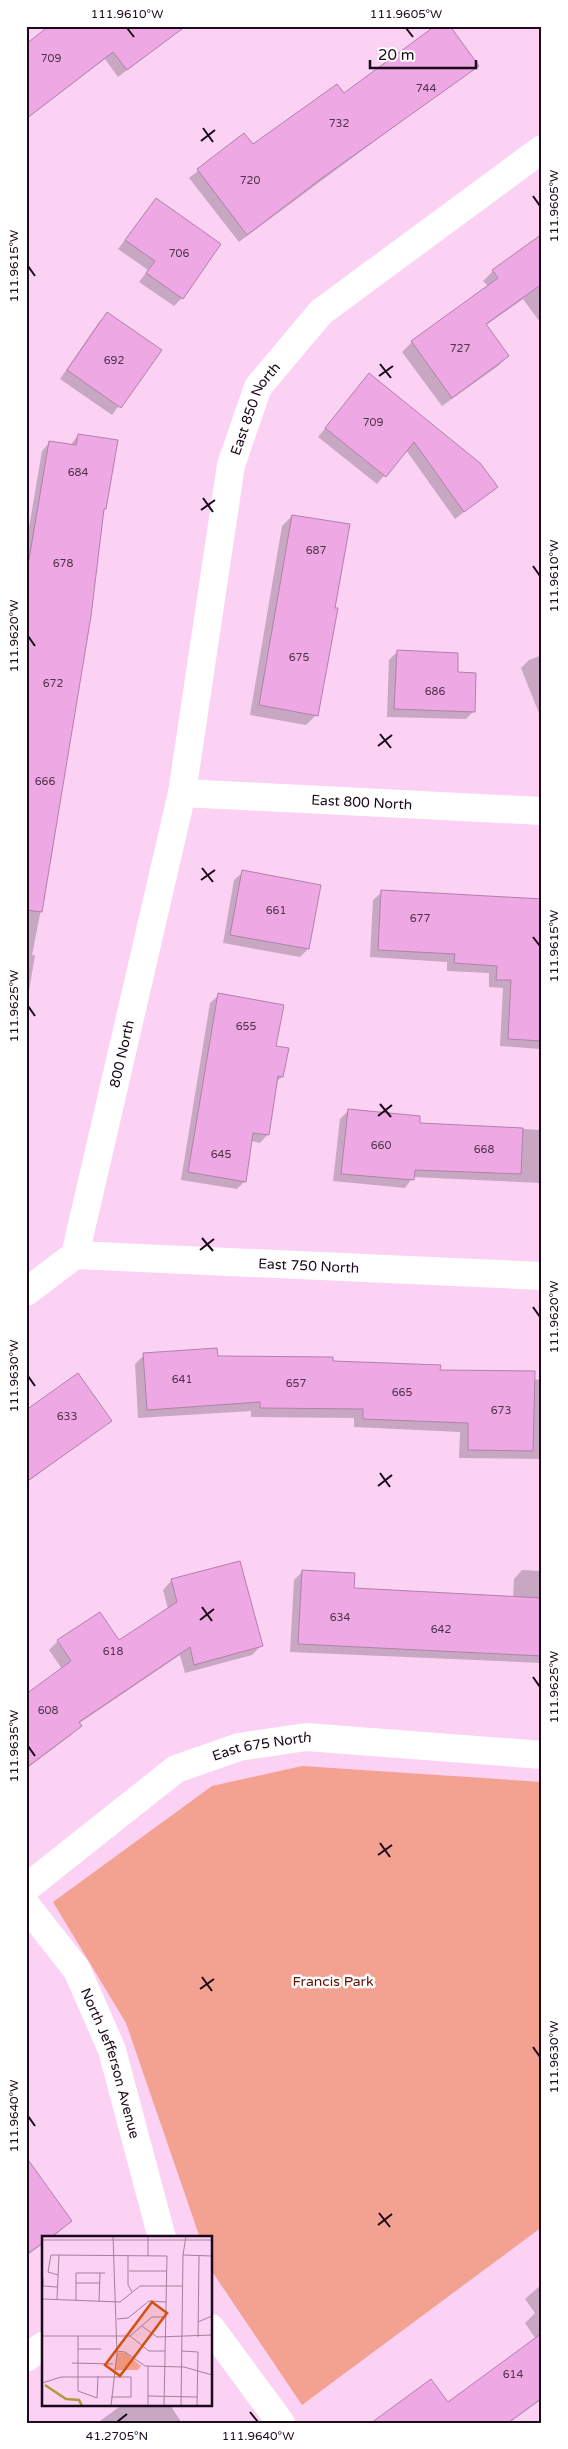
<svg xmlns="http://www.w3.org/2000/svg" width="568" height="2449" viewBox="0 0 568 2449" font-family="'Varela Round',sans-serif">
  <rect width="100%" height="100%" fill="#fbd1f4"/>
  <!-- green -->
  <path fill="#f3a292" d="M302,1766L542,1782V2227L302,2405L213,2273L211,2238H200L126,2023L53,1902L212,1786Z"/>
  <!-- shadow -->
  <path fill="#0003" d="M171,37L118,77L105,59L26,119V45Z
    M477,65L239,242L189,178L244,134L253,146L343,94Z
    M156,200L182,298L174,306L139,282L148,270L118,249Z
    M542,235V325L523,299L485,326L508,356L498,366L442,406L402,352L412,342L488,286L483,281L493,271Z
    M107,314L160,350L112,415L60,379L99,322Z
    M369,375L496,487L455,519L406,450L377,484L318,437Z
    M78,435L105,508L102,511L52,854L32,955H35L26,1009V545L42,451L50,442L70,446Z
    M292,516L316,715L306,725L250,715L282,526Z
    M397,652L456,673L474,711L466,719L387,717L389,660Z
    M542,655V721L521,668L529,660Z
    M243,872L308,949L300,957L223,943L234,880Z
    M382,892L542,900V1047L540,1049L500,1046L503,988L489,987V973L447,971V962L370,957L373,900Z
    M219,995L275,1047L282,1077L276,1082L268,1134L260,1143L251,1141L245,1181L237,1189L181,1180L210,1003Z
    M348,1111L418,1124L542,1130V1194H540L541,1183L413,1177L405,1188L333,1181L340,1119Z
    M144,1355L332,1362L542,1380V1459L459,1458L460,1432L354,1427V1418L251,1417V1411L138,1418L135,1364Z
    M26,1413L110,1421L26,1483Z
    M522,1570L542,1571V1663L290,1652L294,1580L302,1572L353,1590L513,1598L514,1579Z
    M172,1580L261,1646L252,1655L185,1673L180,1655L78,1724L80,1726L71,1735L26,1769V1696L62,1669L49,1650L58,1641L118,1642L168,1609L163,1590Z
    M26,2178L71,2221L52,2238H44V2243L26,2256Z
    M542,2284V2399L509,2423H378L447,2403L536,2339L525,2323L535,2313L525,2299Z
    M122,2405H170L182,2423H97Z"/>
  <!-- building -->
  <path fill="#eea8e3" stroke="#b181a9" d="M49,26H186L127,70L113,52L26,119V44Z
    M435,26H450L479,66L322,178L247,235L197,169L244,133L253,144L337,84L344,93Z
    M156,198L221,244L183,299L146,273L155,261L125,240Z
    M542,234V284L486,324L509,356L452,398L411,341L498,278L492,270Z
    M107,312L162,350L121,408L67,370Z
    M369,373L480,463L498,487L464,512L414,442L386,477L325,428Z
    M78,434L118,440L106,509H104L91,616L42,912L26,910V577L49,441L76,445Z
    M292,515L350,524L335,608H338L318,716L259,705Z
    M397,650L458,653V672L476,673L475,712L394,709Z
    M242,870L321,885L309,949L230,935Z
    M381,890L542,899V1041L508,1039L511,980H496L497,966L454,963L455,954L378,950Z
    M218,993L284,1005L276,1046L289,1048L283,1077L278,1076L269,1135L253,1133L246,1182L188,1172Z
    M348,1109L420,1116V1123L523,1128L521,1174L415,1170L414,1180L341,1174Z
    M217,1348L218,1356L333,1357V1361L441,1365L440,1370L535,1371L533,1451L468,1450V1423L363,1419V1409L260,1408V1402L147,1410L143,1353Z
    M78,1373L112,1421L26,1482V1410Z
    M240,1561L263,1646L194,1665L190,1647L79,1722L82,1726L26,1768V1694L71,1661L57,1640L100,1612L119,1640L177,1602L171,1579Z
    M302,1570L355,1573L354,1588L542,1598V1656L298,1644Z
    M26,2157L72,2221L50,2238H44V2242L26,2255Z
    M542,2333V2398L508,2423H371L431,2379L448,2402Z"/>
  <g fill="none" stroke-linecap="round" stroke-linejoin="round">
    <!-- street -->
    <g stroke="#fff" stroke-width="28">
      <path id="s1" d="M182,793L542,811"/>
      <path id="s2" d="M75,1255L542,1276"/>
      <path id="s3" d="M26,1292L75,1255L182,793L231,465L258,387L321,312L542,149"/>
      <path id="s4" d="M26,1888L176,1769L239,1747L306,1737L542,1755"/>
      <path id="s5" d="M26,1905L77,1970L112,2050L162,2238"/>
      <path d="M211,2328L281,2423"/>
      <path d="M26,2358L44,2345"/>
    </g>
  </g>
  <!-- ticks -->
  <path fill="none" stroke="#1b0a19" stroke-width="2" d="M127,28L134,37M406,28L413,37M203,128L213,142M201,141L215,130M533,196L540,206M28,266L35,276M380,364L391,378M379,376L393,366M203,498L213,512M201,510L215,500M533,566L540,576M28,636L35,646M380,734L391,748M378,746L392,735M202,868L213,882M201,880L215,870M533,937L540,946M28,1006L35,1016M380,1104L391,1117M378,1116L392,1105M202,1238L213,1251M200,1250L214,1239M533,1307L540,1317M28,1376L35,1386M380,1473L390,1487M378,1486L392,1475M202,1607L212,1621M200,1620L214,1609M533,1677L540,1687M28,1746L35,1756M380,1843L390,1857M378,1855L392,1845M202,1977L212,1991M200,1989L214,1979M533,2047L540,2057M28,2116L35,2126M379,2213L390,2227M378,2225L392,2214M250,2412L258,2422M117,2422L127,2414"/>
  <g text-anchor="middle" stroke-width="5" stroke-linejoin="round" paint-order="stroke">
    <!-- number labels -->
    <g font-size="11" fill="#50324c">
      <text x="51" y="62">709</text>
      <text x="426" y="92">744</text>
      <text x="339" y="127">732</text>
      <text x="250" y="184">720</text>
      <text x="179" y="257">706</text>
      <text x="460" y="352">727</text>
      <text x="114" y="364">692</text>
      <text x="373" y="426">709</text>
      <text x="78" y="476">684</text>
      <text x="316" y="554">687</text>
      <text x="63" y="567">678</text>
      <text x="299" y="661">675</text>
      <text x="53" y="687">672</text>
      <text x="435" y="695">686</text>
      <text x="45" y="785">666</text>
      <text x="276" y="914">661</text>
      <text x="420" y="922">677</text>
      <text x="246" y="1030">655</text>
      <text x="381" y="1149">660</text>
      <text x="484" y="1153">668</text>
      <text x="221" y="1158">645</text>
      <text x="182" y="1383">641</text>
      <text x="296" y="1387">657</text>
      <text x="402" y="1396">665</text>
      <text x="501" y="1414">673</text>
      <text x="67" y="1420">633</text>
      <text x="340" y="1621">634</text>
      <text x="441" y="1633">642</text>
      <text x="113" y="1655">618</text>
      <text x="48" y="1714">608</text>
      <text x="513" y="2378">614</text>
    </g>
    <!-- street labels -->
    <g font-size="14" fill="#1b0a19" stroke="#fff">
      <text dy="5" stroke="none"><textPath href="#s3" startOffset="929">East 850 North</textPath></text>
      <text dy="5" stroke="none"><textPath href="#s1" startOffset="180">East 800 North</textPath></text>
      <text dy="5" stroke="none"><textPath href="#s3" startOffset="268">800 North</textPath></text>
      <text dy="5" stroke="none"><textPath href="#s2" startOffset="234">East 750 North</textPath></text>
      <text dy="5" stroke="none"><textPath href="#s4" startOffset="281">East 675 North</textPath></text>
      <text dy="5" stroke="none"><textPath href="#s5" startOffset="182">North Jefferson Avenue</textPath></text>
    </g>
    <!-- park labels -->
    <g font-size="14" fill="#621307" stroke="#fff">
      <text x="333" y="1986">Francis Park</text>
    </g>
  </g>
  <!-- overview -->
  <g transform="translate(42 2236)">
    <rect width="170" height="170" fill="#fbd1f4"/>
    <path d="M75,116L84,117L99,130L96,134H72Z" fill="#f3a292"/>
    <path fill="none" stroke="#b2973f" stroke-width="2.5" d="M3,149L24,163L37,164L40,170"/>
    <path fill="none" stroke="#a1819c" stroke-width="1" d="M106,0V20M0,4H170M86,19V49L90,56M141,19L170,20M87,35H125M16,39L6,36L9,19L125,20L122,170M1,42V50L15,51M34,47H58M0,63L78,66L98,50H140M15,63L17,19M34,64V37H63M57,66L58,37M75,83L86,82L107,65L124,66M156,86L170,80M100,90L115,101L170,99M0,100H88L110,81H124M36,100V155L55,162L56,140M88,100L107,115H123M156,101L157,20M36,113H59M74,115L83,116L103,130L142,131L170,139M140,115L156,116L155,170M30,127L71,128M0,147L19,141H89V161H69M106,160L155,161M69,170L75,118L71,0M106,170V130M139,170L141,19L144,0"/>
    <path fill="#d4510d" fill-opacity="0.15" stroke="#d4510d" stroke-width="2.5" d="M110,66L125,77L78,140L63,129Z"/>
    <rect width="170" height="170" fill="none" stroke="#1b0a19" stroke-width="2.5"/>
  </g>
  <!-- border -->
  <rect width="568" height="2449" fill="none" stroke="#ffffff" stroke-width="55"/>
  <!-- scale -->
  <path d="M370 60v8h106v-8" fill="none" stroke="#1b0a19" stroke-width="2.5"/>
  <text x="378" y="60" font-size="15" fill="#1b0a19" stroke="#ffffff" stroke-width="4" paint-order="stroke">20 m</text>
  <rect x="28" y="28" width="512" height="2394" fill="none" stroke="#1b0a19" stroke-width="2"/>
  <g font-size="12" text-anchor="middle" fill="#1b0a19">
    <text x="127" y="18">111.9610°W</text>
    <text x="406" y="18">111.9605°W</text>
    <text transform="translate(554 206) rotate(-90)" y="4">111.9605°W</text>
    <text transform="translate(14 266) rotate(-90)" y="4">111.9615°W</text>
    <text transform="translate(554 576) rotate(-90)" y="4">111.9610°W</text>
    <text transform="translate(14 636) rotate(-90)" y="4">111.9620°W</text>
    <text transform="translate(554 946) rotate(-90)" y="4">111.9615°W</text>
    <text transform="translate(14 1006) rotate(-90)" y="4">111.9625°W</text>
    <text transform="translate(554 1317) rotate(-90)" y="4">111.9620°W</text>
    <text transform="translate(14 1376) rotate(-90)" y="4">111.9630°W</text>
    <text transform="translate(554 1687) rotate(-90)" y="4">111.9625°W</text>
    <text transform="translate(14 1746) rotate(-90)" y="4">111.9635°W</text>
    <text transform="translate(554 2057) rotate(-90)" y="4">111.9630°W</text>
    <text transform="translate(14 2116) rotate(-90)" y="4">111.9640°W</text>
    <text x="117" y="2440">41.2705°N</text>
    <text x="258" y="2440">111.9640°W</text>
  </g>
</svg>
